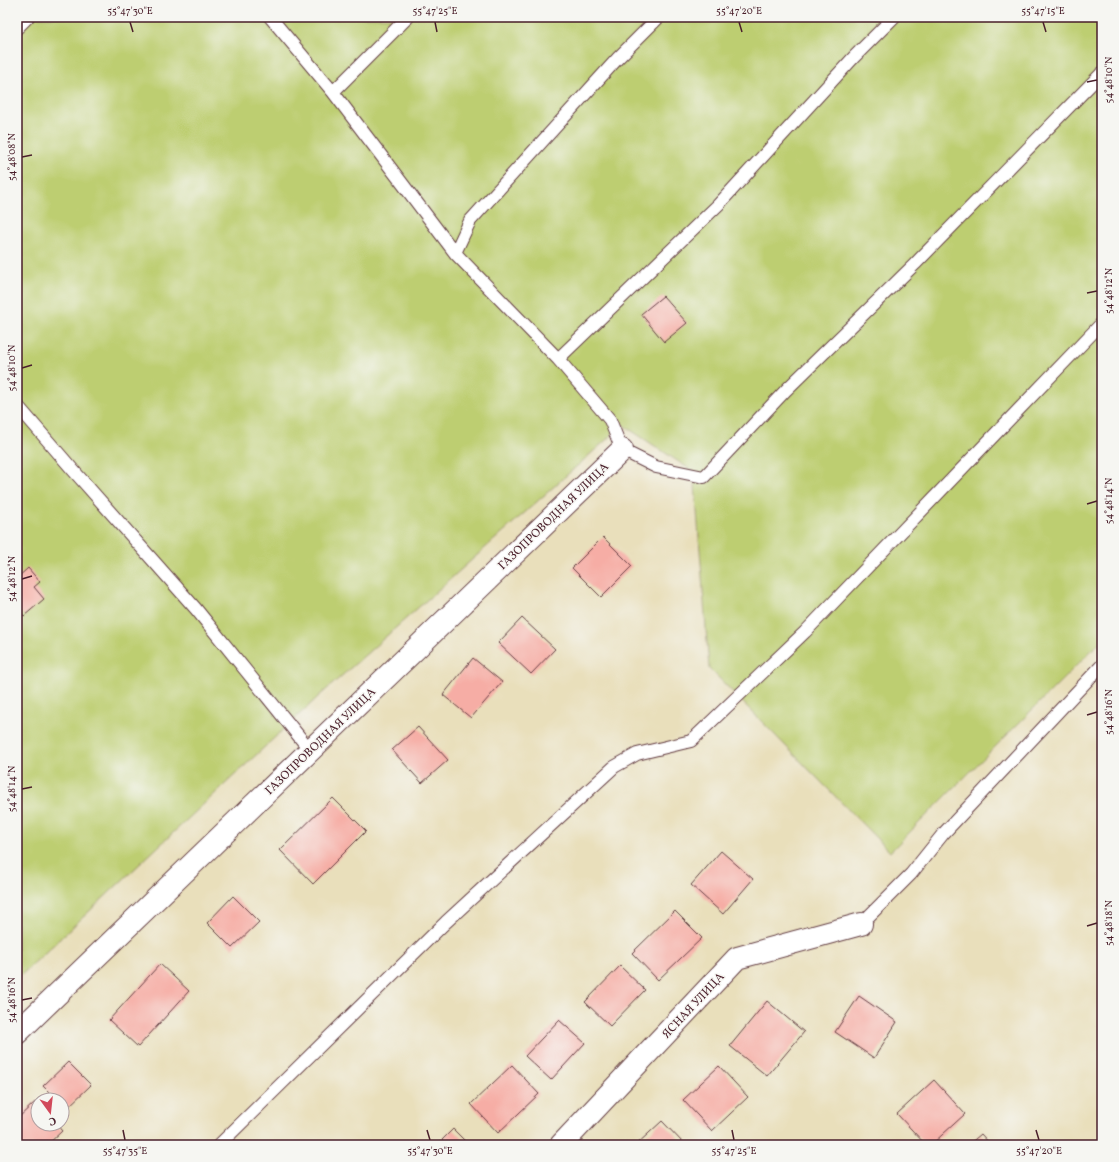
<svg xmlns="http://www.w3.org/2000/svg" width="1119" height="1162" viewBox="0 0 1119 1162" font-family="Vollkorn,serif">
  <rect width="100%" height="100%" fill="#f6f6f2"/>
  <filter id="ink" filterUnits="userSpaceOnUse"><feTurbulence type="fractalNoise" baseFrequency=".025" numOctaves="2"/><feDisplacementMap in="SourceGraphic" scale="8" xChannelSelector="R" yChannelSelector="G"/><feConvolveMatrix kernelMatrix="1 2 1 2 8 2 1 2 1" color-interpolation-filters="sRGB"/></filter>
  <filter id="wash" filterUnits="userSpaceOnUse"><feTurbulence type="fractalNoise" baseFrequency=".012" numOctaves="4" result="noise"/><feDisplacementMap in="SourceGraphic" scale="16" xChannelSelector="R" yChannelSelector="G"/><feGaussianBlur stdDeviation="0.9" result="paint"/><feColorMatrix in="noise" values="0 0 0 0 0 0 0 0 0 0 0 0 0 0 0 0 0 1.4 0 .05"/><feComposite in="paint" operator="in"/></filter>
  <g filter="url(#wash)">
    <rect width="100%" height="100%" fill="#e9dfbb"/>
    <!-- garden -->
    <path fill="#bdce71" stroke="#84764e" d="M17,17H1102V640L890,852L709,668L694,472L623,425L317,698L17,979Z"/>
    <g id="blocks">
      <!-- building -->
      <path fill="#f6ada5" d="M663,296L687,323L664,342L641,314Z
        M603,537L632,566L601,597L572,568Z
        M28,568L40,582L34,587L44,599L24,616L17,608V578Z
        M522,618L555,649L531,674L498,643Z
        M473,658L502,682L471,718L443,695Z
        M418,727L448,760L422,783L392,750Z
        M333,798L366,831L313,884L280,850Z
        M721,851L753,879L723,914L691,885Z
        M233,896L259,922L232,948L207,923Z
        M675,911L702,938L658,980L632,953Z
        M160,964L189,991L138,1047L109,1020Z
        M620,966L645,990L610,1026L585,1002Z
        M859,996L897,1022L874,1058L835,1032Z
        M767,1001L804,1032L767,1076L730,1046Z
        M559,1020L585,1043L551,1080L525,1056Z
        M68,1062L91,1085L66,1109L62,1105V1100H57L43,1086Z
        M512,1065L539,1094L498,1133L471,1104Z
        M719,1066L748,1097L712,1131L683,1100Z
        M934,1080L965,1114L931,1145H926L897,1114Z
        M35,1102L38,1106V1124H56L62,1131L47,1145H17V1119Z
        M662,1121L685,1145H636Z
        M453,1129L469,1145H437Z
        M981,1134L991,1145H968Z"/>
    </g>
  </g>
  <g filter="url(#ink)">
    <use href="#blocks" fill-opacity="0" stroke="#623c41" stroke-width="1"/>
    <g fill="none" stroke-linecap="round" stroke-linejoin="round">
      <defs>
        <path id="service" d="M270,17L333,92L455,253
          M659,17L618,58L470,221L455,253L558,359L610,420L622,450L656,467L704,477L786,390L915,264L1102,73
          M17,28L28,17
          M333,92L408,17
          M558,359L718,205L854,57L894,17
          M17,405L73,470L196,609L310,750
          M861,924L911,874L943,834L1102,665
          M219,1145L446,922L614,767L637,754L691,741L805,632L1102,323"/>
        <path id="minor" d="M17,1033L622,450
          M561,1145L737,958L861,924"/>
      </defs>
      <!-- service casing -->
      <use href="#service" stroke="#623c41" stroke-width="14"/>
      <!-- minor casing -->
      <use href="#minor" stroke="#623c41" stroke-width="24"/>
      <!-- service -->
      <use href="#service" stroke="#fff" stroke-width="12"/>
      <!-- minor -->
      <use href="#minor" stroke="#fff" stroke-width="22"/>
    </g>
  </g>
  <!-- ticks -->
  <path fill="none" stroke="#4a1f2b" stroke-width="1.5" d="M130,22L133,32M435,22L437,32M739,22L742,32M1043,22L1046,32M1087,82L1097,80M22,157L32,155M1087,293L1097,291M22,368L32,365M1087,504L1097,501M22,579L32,576M1087,715L1097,712M22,789L32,787M1087,926L1097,923M22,1000L32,998M123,1130L125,1140M427,1130L430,1140M732,1130L734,1140M1036,1130L1039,1140"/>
  <g text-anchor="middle" stroke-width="3" stroke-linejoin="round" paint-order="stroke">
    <!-- street labels -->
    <g font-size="12" fill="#4a1f2b" stroke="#f6f6f2">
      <text transform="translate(553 516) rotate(-44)" y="4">ГАЗОПРОВОДНАЯ УЛИЦА</text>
      <text transform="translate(320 741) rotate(-44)" y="4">ГАЗОПРОВОДНАЯ УЛИЦА</text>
      <text transform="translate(693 1005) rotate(-47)" y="4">ЯСНАЯ УЛИЦА</text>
    </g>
  </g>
  <!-- margin -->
  <rect width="1119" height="1162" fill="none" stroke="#f6f6f2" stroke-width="44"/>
  <!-- north arrow -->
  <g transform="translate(50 1112) rotate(165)"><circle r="19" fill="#f6f6f2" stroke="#b1a0a2"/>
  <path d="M0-3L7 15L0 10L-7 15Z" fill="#d1495b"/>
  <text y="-6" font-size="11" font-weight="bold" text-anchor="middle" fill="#4a1f2b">С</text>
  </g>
  <rect x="22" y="22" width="1075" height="1118" fill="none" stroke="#4a1f2b" stroke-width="1.5"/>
  <g font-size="10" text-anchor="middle" fill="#4a1f2b">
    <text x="130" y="14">55°47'30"E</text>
    <text x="435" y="14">55°47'25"E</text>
    <text x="739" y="14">55°47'20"E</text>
    <text x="1043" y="14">55°47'15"E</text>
    <text transform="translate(1108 80) rotate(-90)" y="4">54°48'10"N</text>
    <text transform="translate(11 157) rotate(-90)" y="4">54°48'08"N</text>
    <text transform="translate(1108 291) rotate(-90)" y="4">54°48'12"N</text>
    <text transform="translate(11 368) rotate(-90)" y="4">54°48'10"N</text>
    <text transform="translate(1108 501) rotate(-90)" y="4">54°48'14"N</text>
    <text transform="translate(11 579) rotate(-90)" y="4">54°48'12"N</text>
    <text transform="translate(1108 712) rotate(-90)" y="4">54°48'16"N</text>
    <text transform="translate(11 789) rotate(-90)" y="4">54°48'14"N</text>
    <text transform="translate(1108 923) rotate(-90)" y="4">54°48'18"N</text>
    <text transform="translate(11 1000) rotate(-90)" y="4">54°48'16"N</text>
    <text x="125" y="1154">55°47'35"E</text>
    <text x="430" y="1154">55°47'30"E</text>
    <text x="734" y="1154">55°47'25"E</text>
    <text x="1039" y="1154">55°47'20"E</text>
  </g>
</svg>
